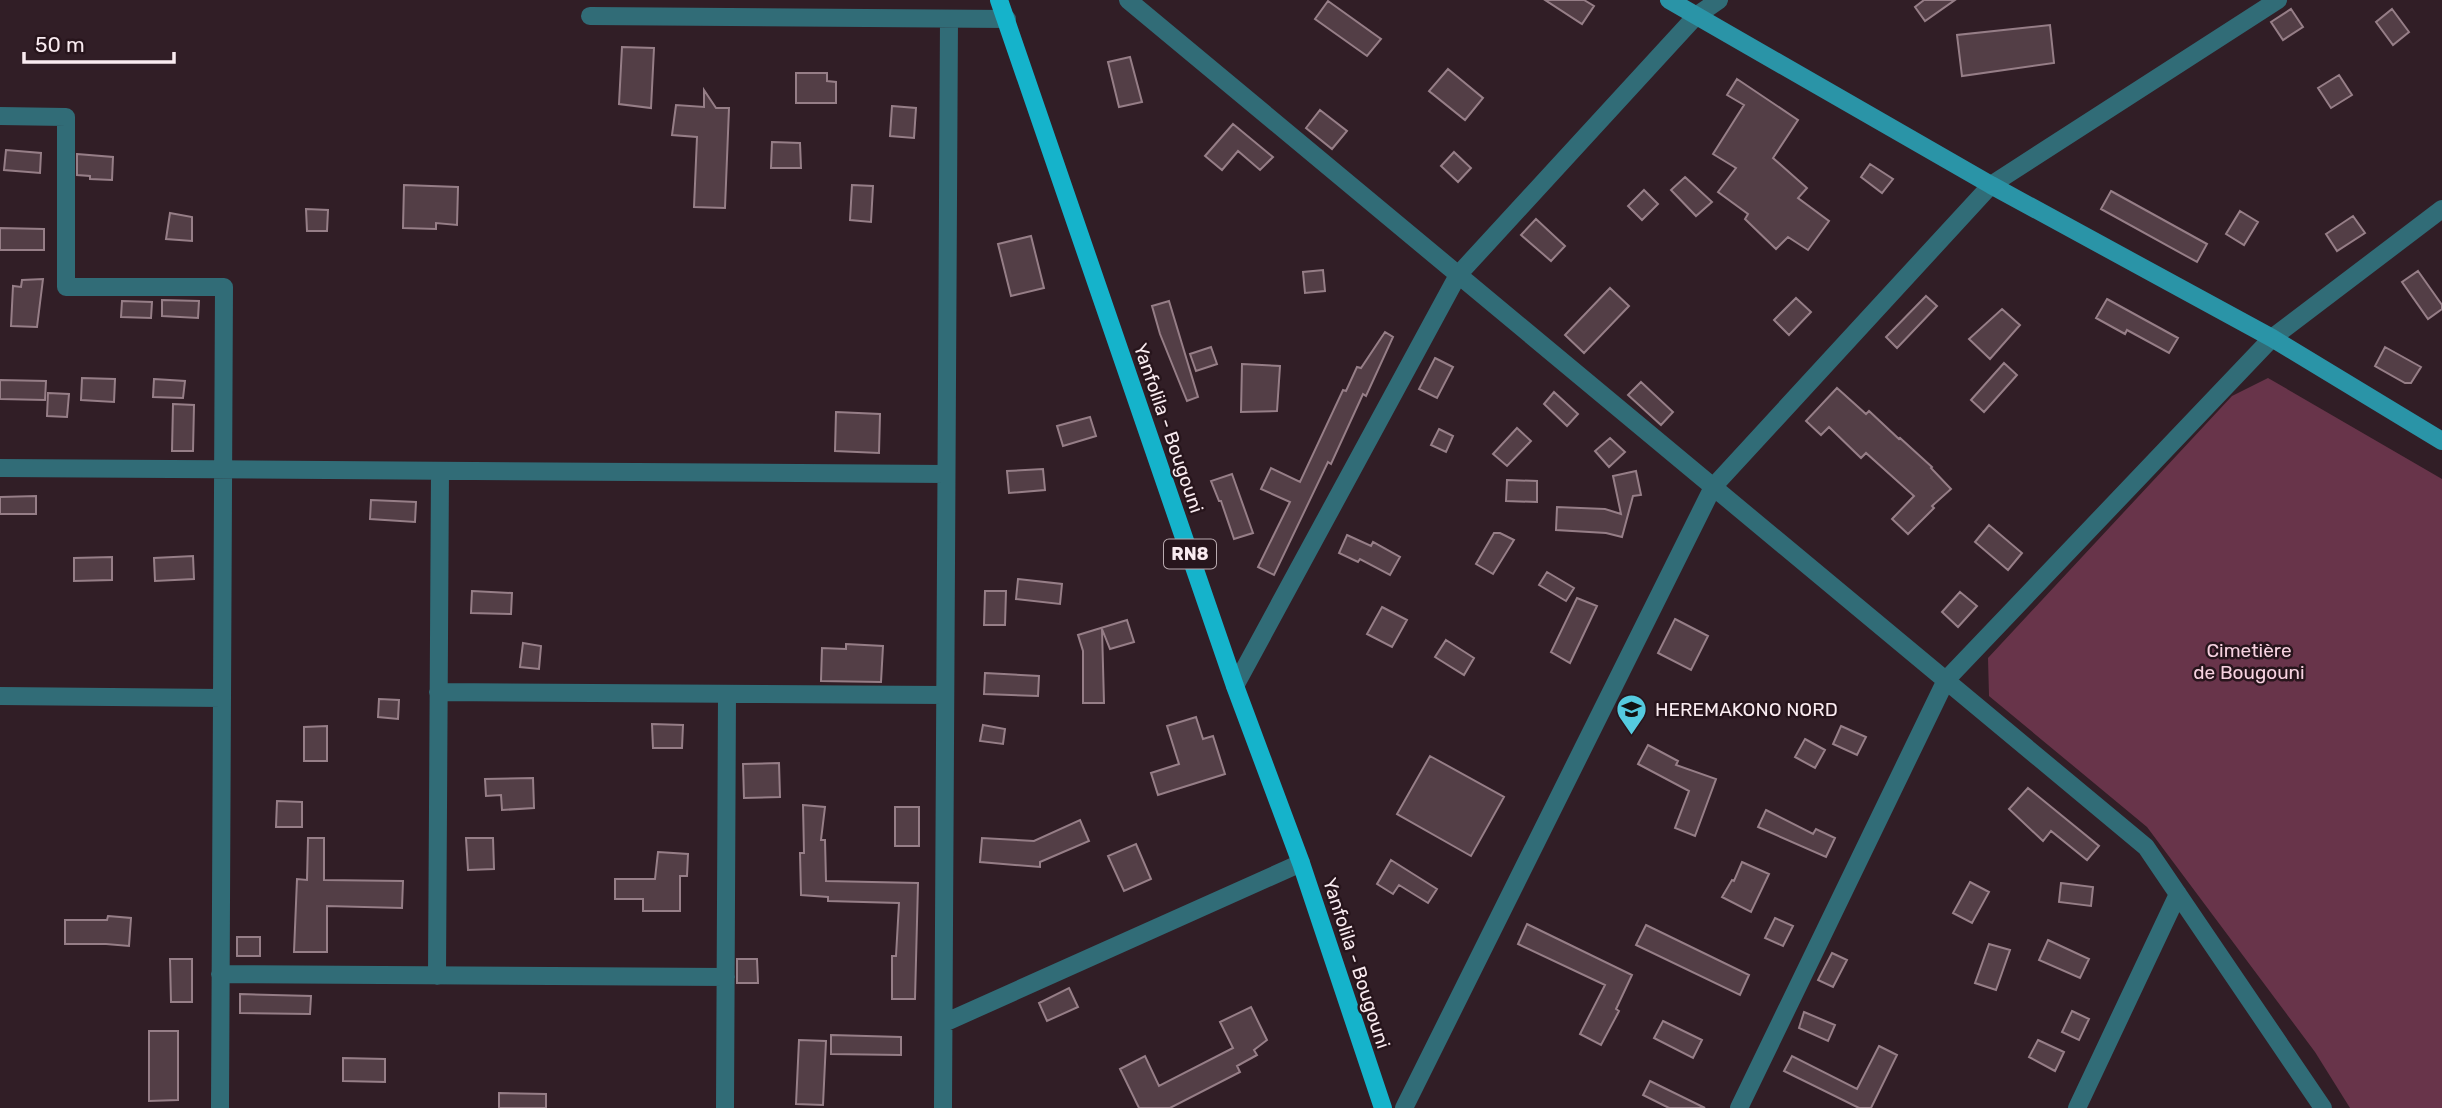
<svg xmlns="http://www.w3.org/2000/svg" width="2442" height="1108" viewBox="0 0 2442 1108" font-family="Rubik,sans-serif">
  <rect width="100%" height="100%" fill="#311e26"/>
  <!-- green -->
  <path fill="#68344a" d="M2268,378L2442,479V1108H2350L2315,1052L2147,827L1989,696L1988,658L2232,396Z"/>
  <!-- building -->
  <path fill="#533e46" stroke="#967e87" stroke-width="2" d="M1545,0H1584L1594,6L1582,24Z
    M1924,0H1955L1925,21L1915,7Z
    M1328,1L1381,39L1367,56L1315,19Z
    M2291,9L2303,27L2283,40L2271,22Z
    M2392,9L2409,32L2393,45L2376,22Z
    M2050,25L2054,63L1962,76L1957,35Z
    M622,47L654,48L651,108L619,104Z
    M1130,57L1142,102L1119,107L1108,62Z
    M1448,69L1483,98L1465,120L1429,91Z
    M796,73H827V81L836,82V103H796Z
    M2339,75L2352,95L2331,108L2318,88Z
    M1737,79L1798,120L1773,158L1807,188L1798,198L1829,221L1808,250L1788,237L1776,249L1745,219L1748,214L1718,192L1736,168L1713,154L1744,105L1727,95Z
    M704,90L716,108H729L725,208L694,207L697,137L672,135L676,105L704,107Z
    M892,106L916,108L914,138L890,136Z
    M1320,110L1347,131L1332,149L1306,128Z
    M1233,124L1273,157L1260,170L1238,151L1222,170L1205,156Z
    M772,142L800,143L801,168H771Z
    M6,150L41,153L40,173L4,170Z
    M1454,152L1471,168L1458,182L1441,166Z
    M77,154L113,157L112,180L90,179V176L77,175Z
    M1870,164L1893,179L1882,193L1861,177Z
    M1685,177L1712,202L1696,216L1671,190Z
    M404,185L458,187L457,225L436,223V229L403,228Z
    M852,185L873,186L871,222L850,220Z
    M1644,190L1658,204L1642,220L1628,206Z
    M2111,191L2207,244L2197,262L2101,209Z
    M306,209L328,210L327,231H307Z
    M2240,211L2258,222L2244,245L2226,234Z
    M170,213L192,217V241L166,239Z
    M2353,216L2365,233L2337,251L2326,234Z
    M1536,219L1565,246L1551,261L1521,235Z
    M0,228L44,229V250H0Z
    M1031,236L1044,288L1011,296L998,244Z
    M1323,270L1325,291L1305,293L1303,272Z
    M2418,271L2442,305V309L2428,319L2402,282Z
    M43,279L37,327L11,326L13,286L21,287L22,280Z
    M1610,288L1629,306L1584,353L1565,335Z
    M1926,296L1937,306L1897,348L1886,337Z
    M1796,298L1811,312L1789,335L1774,320Z
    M2107,299L2178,338L2169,353L2127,330L2125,334L2096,318Z
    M162,300L199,301L198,318L162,316Z
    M122,301L152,302L151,318L121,317Z
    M1169,301L1198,397L1187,401L1160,334L1152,306Z
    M2002,309L2020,325L1990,359L1969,339Z
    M1385,332L1393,337L1366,396L1363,394L1331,464L1328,462L1274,575L1258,567L1290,502L1261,489L1271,468L1300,482L1343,390L1346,391L1357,367L1361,368Z
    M1211,347L1217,364L1196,371L1190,354Z
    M2385,347L2421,367L2411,383H2405L2375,366Z
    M1435,358L1453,367L1437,398L1419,389Z
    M2004,363L2017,375L1984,412L1971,400Z
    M1242,364L1280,366L1277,411L1241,412Z
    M82,378L115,379L114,402L81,400Z
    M154,379L185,381L183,398L153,397Z
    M0,380L46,381L45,400L0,399Z
    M1641,382L1673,412L1661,425L1628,395Z
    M1837,388L1866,414L1869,411L1899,439L1900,438L1932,467L1931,468L1951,489L1932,506L1934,508L1908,534L1892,519L1914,496L1866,453L1861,458L1829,427L1821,435L1806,421Z
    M1554,392L1578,414L1567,426L1544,404Z
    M48,393L69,394L67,417L47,416Z
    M173,404L194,405L193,451H172Z
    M836,412L880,414L879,453L835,451Z
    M1090,417L1096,436L1063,446L1057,426Z
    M1517,428L1531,441L1507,466L1493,454Z
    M1439,429L1453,436L1446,452L1431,445Z
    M1610,438L1625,452L1609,467L1595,451Z
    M1043,469L1045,490L1009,493L1007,471Z
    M1636,471L1641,495L1633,496L1622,537L1606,533L1556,530L1557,507L1605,509L1621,514L1613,476Z
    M1232,474L1253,533L1234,539L1221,501H1219L1211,481Z
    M1507,480L1537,481V502L1506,501Z
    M36,496V514H0V497Z
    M371,500L416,502L415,522L370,519Z
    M1989,525L2022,553L2008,570L1975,542Z
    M1494,533H1500L1514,540L1493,574L1476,564Z
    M1347,535L1371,546L1373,542L1400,557L1390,575L1360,559L1358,562L1339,553Z
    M193,556L194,579L155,581L154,558Z
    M112,557V580L74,581V558Z
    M1547,572L1574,588L1566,601L1539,585Z
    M1018,579L1062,584L1060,604L1016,599Z
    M472,591L512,593L511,614L471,613Z
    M985,591H1006L1005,625H984Z
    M1960,592L1977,606L1958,627L1942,612Z
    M1577,598L1597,606L1570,663L1551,652Z
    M1382,607L1407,620L1392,647L1367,634Z
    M1675,619L1708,636L1691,670L1658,653Z
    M1127,620L1134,642L1110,649L1102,629L1104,703H1083V651L1078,635Z
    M1446,640L1474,658L1464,675L1435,657Z
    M523,643L541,646L539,669L520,667Z
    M846,644L883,646L881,682L821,681L822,648L846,649Z
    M985,673L1039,676L1038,696L984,694Z
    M379,699L399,700L398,719L378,717Z
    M1196,717L1203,739L1213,736L1225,774L1158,795L1151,773L1179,764L1167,726Z
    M652,724L683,725L682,748H653Z
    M983,725L1005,729L1003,744L980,741Z
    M327,726V761H304V727Z
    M1841,726L1866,737L1857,755L1833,744Z
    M1805,739L1825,750L1815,768L1795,757Z
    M1648,745L1678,761L1676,765L1716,779L1695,836L1675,828L1689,791L1638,764Z
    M1430,756L1504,797L1471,856L1397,814Z
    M779,763L780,797L744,798L743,764Z
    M533,778L534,808L502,810L501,795L486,796L485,779Z
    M2028,788L2099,846L2087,860L2051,831L2043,841L2009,809Z
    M277,801L302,802V827H276Z
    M803,805L825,807L821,840H825L826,881L918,883L915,999H892V956H896L899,903L828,901V897L801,895L800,853H804Z
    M895,807H919V846H895Z
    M1766,810L1813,834L1816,829L1835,838L1826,857L1758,827Z
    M1080,820L1089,841L1040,862V867L980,862L982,838L1034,841Z
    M308,838H324V880L403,881L402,908L327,906V952H294L297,879L307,880Z
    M466,838H493L494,869L468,870Z
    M1136,844L1151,879L1124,891L1108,856Z
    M658,852L688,854L687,876H680V911H643V899H615V879H655Z
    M1391,860L1437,889L1428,903L1399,885L1393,894L1377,884Z
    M1742,862L1769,874L1751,912L1722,897L1732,880L1734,881Z
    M1970,882L1989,892L1972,923L1953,913Z
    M2061,883L2093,887L2091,906L2059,902Z
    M108,916L131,918L129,946L106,944H65V920H107Z
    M1775,918L1793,926L1783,946L1765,938Z
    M1527,924L1632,975L1616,1009L1619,1011L1601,1045L1580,1034L1605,985L1518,944Z
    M1646,925L1749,975L1740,995L1636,945Z
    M237,937H260V956H237Z
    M2048,940L2089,959L2080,978L2039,960Z
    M1989,944L2010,950L1996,990L1975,983Z
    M1832,953L1847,960L1833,987L1818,980Z
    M170,959H192V1002H171Z
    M737,959H757L758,983H737Z
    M1069,988L1078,1007L1047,1021L1039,1003Z
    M240,994L311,996L310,1014L240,1013Z
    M1251,1007L1267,1040L1254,1050L1257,1055L1237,1066L1240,1072L1170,1108H1139L1120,1069L1145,1056L1159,1086L1233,1048L1220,1022Z
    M2072,1011L2089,1019L2079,1040L2062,1032Z
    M1804,1012L1835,1025L1828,1041L1799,1028Z
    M1663,1021L1702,1040L1693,1058L1654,1038Z
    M149,1031H178V1100L149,1101Z
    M831,1035L901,1037V1055L831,1054Z
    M799,1040L826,1041L823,1105L796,1104Z
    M2038,1040L2064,1052L2055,1071L2029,1057Z
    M1879,1046L1897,1055L1871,1108H1859L1784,1071L1792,1056L1857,1089Z
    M343,1058L385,1059V1082L343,1081Z
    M1650,1081L1705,1108H1669L1643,1095Z
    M499,1093L546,1094V1108H499Z"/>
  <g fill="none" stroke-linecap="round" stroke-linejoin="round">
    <!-- street -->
    <path stroke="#316c77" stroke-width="18" d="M1128,0L2146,847L2323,1108
      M590,16L1007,19
      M0,116L66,117V287H224L220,1108
      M0,468L946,474
      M1235,686L1458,275L1696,16L1719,0
      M438,692L945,695
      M0,696L222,698
      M220,974L726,977
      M437,976L440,471
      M944,1023L1301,863
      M725,1108L727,694
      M943,1108L949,19
      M1404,1108L1713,487L1991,185L2278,0
      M1739,1108L1946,680L2272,338L2442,209
      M2077,1108L2178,894"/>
    <!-- secondary -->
    <path stroke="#2a94a7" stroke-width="18" d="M1669,0L1991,185L2272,338L2442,441"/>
    <!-- primary -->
    <path stroke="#15b3cb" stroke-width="18" d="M999,0L1235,686L1301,863L1383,1108"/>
  </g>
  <!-- icons -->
  <defs>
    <symbol id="school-pin" viewBox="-11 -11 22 30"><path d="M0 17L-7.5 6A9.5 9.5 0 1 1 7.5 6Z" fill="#55cadf" stroke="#27151c"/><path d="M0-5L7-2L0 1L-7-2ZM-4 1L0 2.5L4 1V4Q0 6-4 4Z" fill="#111"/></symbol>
  </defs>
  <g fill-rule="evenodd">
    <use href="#school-pin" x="1614" y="692" width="35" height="47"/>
  </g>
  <g text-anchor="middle" stroke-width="5" stroke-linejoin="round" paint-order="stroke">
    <!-- shield labels -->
    <rect fill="#27151c" stroke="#baabb0" stroke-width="2" x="1164" y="539.5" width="52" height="29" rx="5"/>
    <g font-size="18" font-weight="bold" fill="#f9ebf0">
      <text x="1190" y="560">RN8</text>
    </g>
    <!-- street labels -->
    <g font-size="19" fill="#f9ebf0" stroke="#27151c">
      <text transform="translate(1169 428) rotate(71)" y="7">Yanfolila - Bougouni</text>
      <text transform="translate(1357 963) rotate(72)" y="7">Yanfolila - Bougouni</text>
    </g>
    <!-- park labels -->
    <g font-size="19" fill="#f7d2e0" stroke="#27151c">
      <text x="2249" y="657">Cimetière<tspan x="2249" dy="22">de Bougouni</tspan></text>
    </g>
    <!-- poi labels -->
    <g font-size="19" fill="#f9ebf0" stroke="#27151c" text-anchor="start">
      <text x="1655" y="716">HEREMAKONO NORD</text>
    </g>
  </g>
  <!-- scale -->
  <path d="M24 52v10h150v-10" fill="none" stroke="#f9ebf0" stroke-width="3.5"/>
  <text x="35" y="52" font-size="21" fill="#f9ebf0" stroke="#27151c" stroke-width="5" paint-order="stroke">50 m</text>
</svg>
